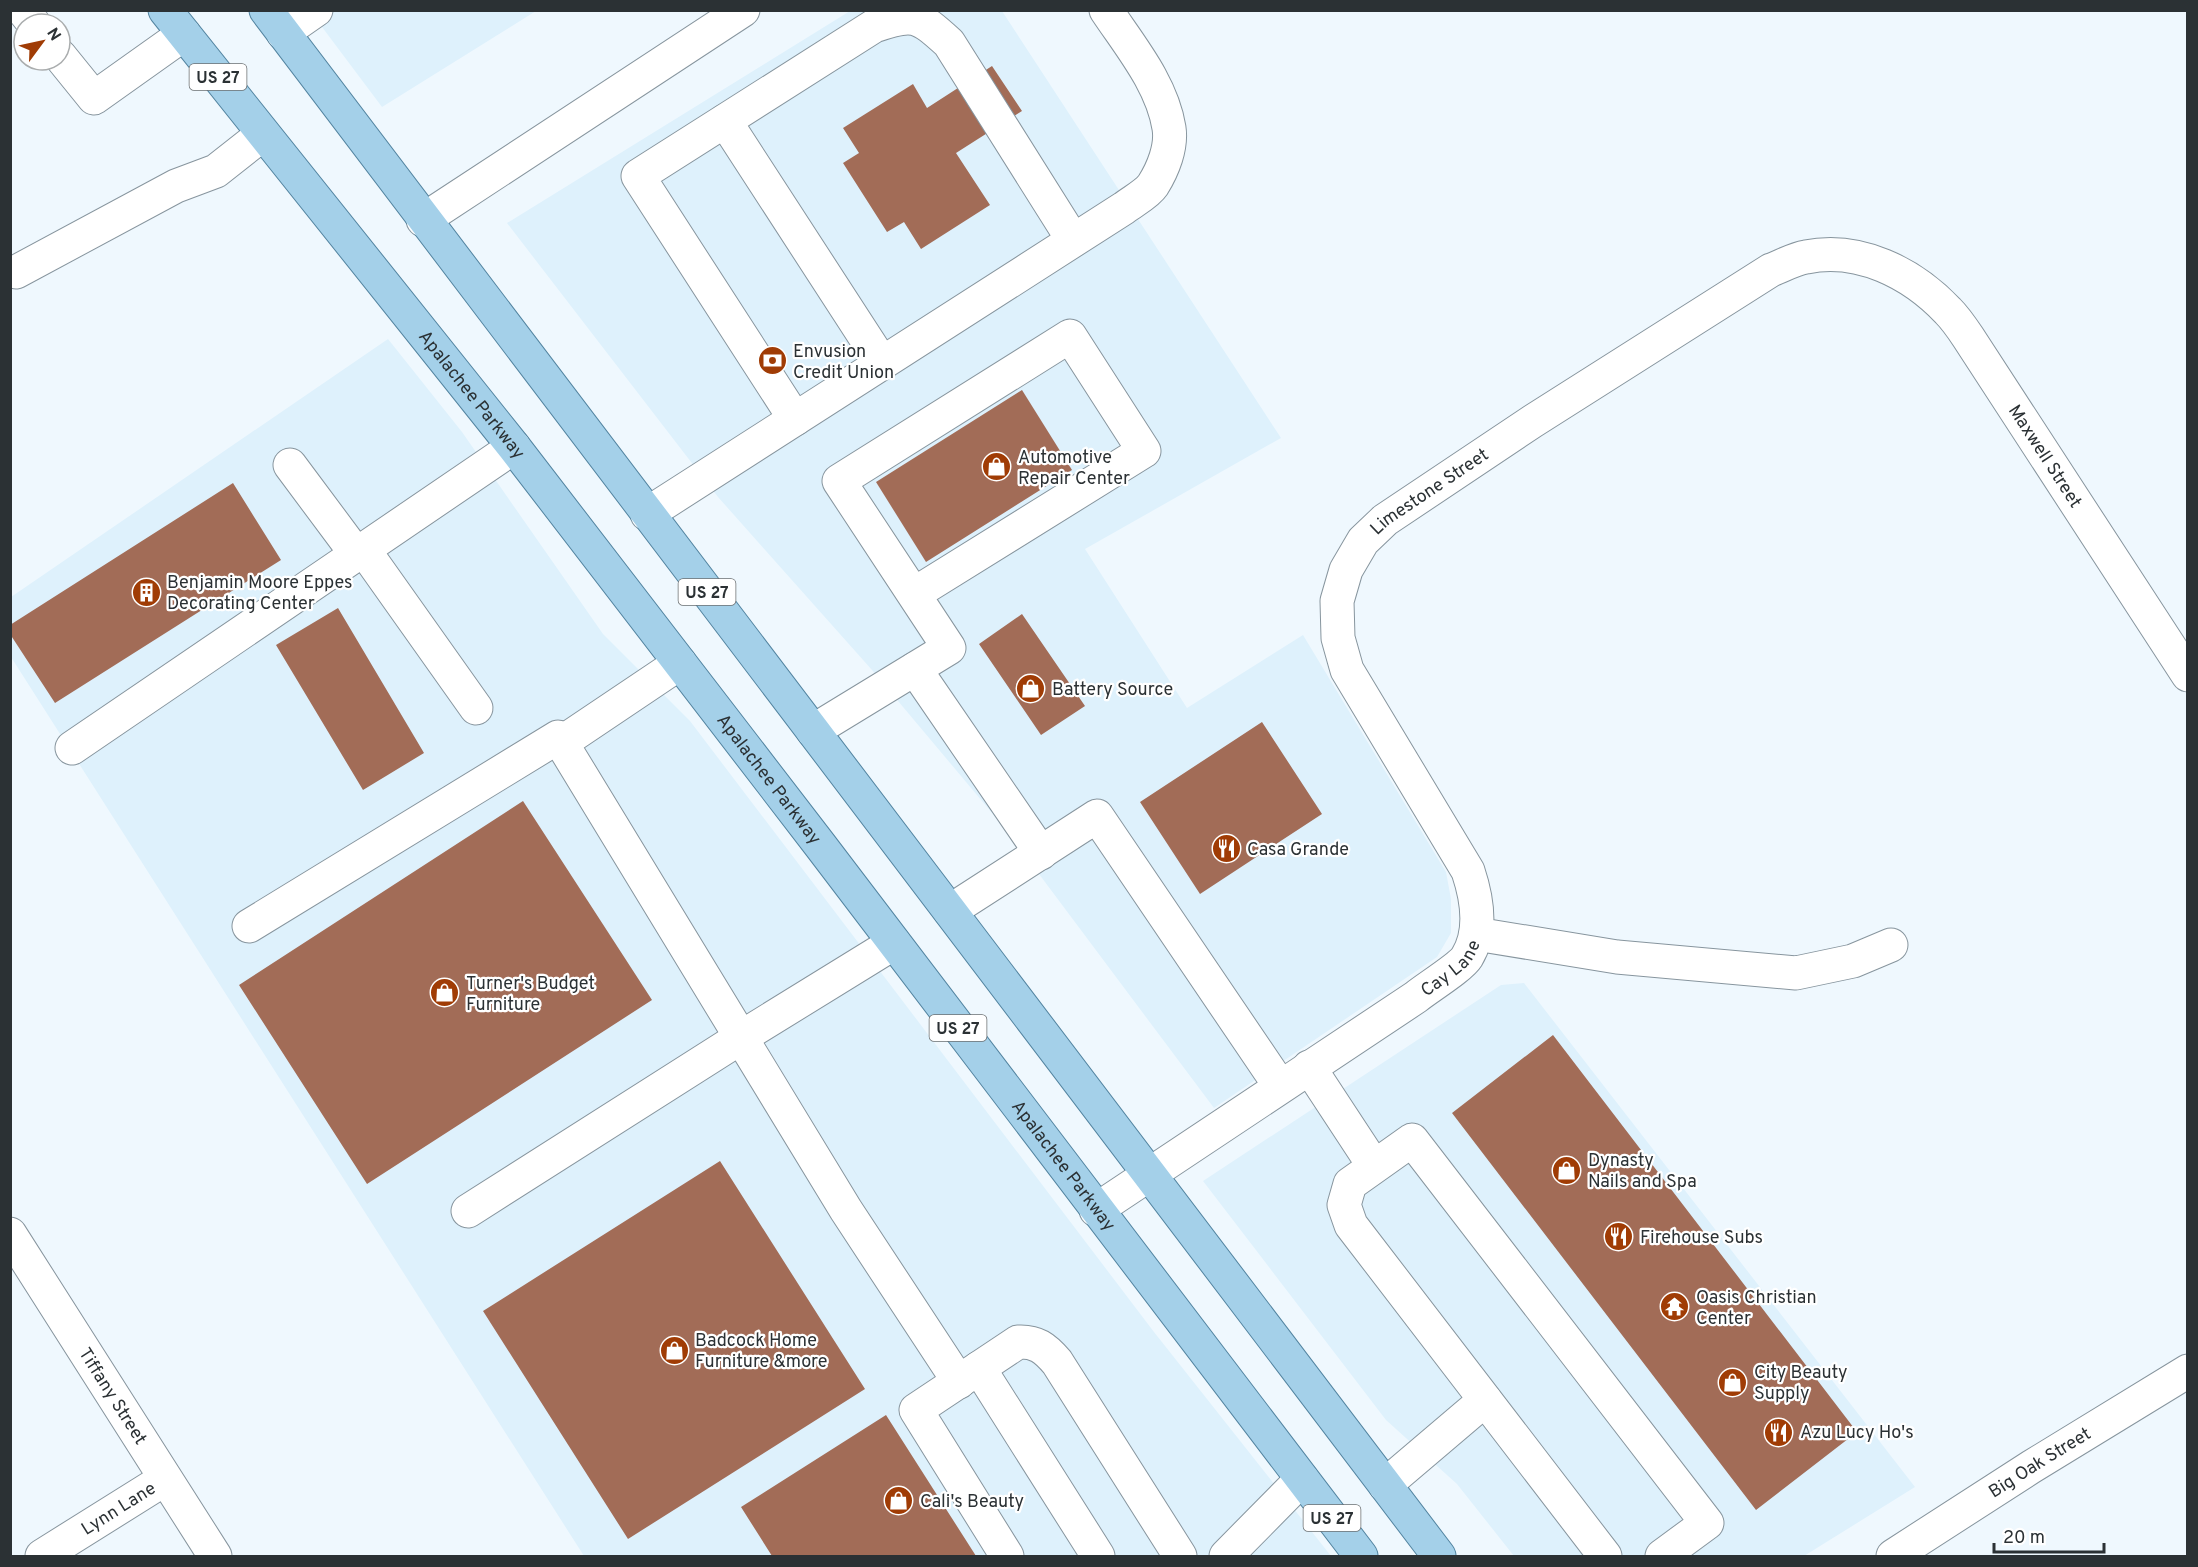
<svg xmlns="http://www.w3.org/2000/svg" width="2198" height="1567" viewBox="0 0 2198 1567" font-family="Overpass,sans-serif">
  <rect width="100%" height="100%" fill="#eff8fe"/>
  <!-- built -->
  <path fill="#def1fc" d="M310,11H536L382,107Z
    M850,11H1002L1281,438L1085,549L1187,708L1303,635L1446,872L1451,899V933L1437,957L1214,1108L1003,826L872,670L718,497L507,223Z
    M388,339L462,432L603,634L690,721L1154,1332L1331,1556H584L11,657V597Z
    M1524,983L1915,1487L1804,1556H1514L1457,1484L1386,1420L1203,1181L1501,985Z"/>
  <!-- building -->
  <path fill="#a26c57" d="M992,66L1022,111L956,153L990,205L921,249L904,222L887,232L843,163L859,153L843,128L913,84L927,108Z
    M1022,390L1072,470L926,562L876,482Z
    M233,483L281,560L55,703L10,634V625Z
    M338,608L424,753L363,790L276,645Z
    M1022,614L1085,706L1041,735L979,644Z
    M1262,722L1322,814L1200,894L1140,802Z
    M523,801L652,1000L367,1184L239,985Z
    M1553,1035L1857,1432L1756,1510L1452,1113Z
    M720,1161L865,1389L628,1539L483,1311Z
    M886,1415L976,1556H772L741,1507Z"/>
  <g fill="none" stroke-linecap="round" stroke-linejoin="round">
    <defs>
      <g id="minor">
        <path d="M23,10L34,24"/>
        <path d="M283,33L316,10"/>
        <path d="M60,56L94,98L184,34"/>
        <path d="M725,121L882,363"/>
        <path d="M423,220L743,10"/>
        <path d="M16,272L176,186L216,171L263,134"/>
        <path d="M795,419L638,176L874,26C914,12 918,15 949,43L1073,240"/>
        <path d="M290,465L357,555"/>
        <path d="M647,514L1124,208C1133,201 1147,194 1153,185C1163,169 1172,147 1169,128C1162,84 1130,46 1106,10"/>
        <path d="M364,550L476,708"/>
        <path d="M915,669L1041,853"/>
        <path d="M813,731L949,648L839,481L1070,336L1144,451L914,594"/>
        <path d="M561,743L680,663"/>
        <path d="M72,748L514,447"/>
        <path d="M950,911L1097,816L1280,1086"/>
        <path d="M249,926L558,737L846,1210L959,1382"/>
        <path d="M1476,934L1617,957L1796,973L1853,961L1891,945"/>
        <path d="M1309,1067L1374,1166"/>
        <path id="s1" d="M1096,1210L1416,997C1427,988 1461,967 1467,957C1483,931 1477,898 1468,871L1347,670L1338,638L1337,601L1346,570L1363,541L1385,520L1533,421L1771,270C1782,266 1794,259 1806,257C1859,246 1912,273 1948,311C1956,319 1962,328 1968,337L2188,675"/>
        <path d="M468,1211L740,1038L894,943"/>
        <path id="s2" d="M10,1234L215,1556"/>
        <path d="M979,1368L1098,1556"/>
        <path d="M1385,1485L1485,1400"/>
        <path id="s3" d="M42,1556L165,1479"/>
        <path d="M1007,1556L916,1410L1018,1342C1036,1341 1045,1348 1057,1362L1180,1556"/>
        <path d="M1226,1556L1302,1479"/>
        <path d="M1605,1556L1351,1225L1344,1205L1350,1184L1412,1140L1707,1523L1662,1556"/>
        <path id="s4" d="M1893,1556L2031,1467L2188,1371"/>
      </g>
      <g id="major">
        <path id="s5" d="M165,10L514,447L820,845L1361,1556"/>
        <path d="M266,10C655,528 1050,1040 1439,1556"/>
      </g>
    </defs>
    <!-- minor casing -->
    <use href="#minor" stroke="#87959e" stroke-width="35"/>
    <!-- major casing -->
    <use href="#major" stroke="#5384a0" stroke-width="35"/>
    <!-- minor -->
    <use href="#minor" stroke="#fff" stroke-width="33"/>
    <!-- major -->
    <use href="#major" stroke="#a4d0e9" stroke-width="33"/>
  </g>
  <!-- icons -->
  <defs>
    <symbol id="bank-disc" viewBox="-11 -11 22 22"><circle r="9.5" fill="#a03c05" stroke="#fff"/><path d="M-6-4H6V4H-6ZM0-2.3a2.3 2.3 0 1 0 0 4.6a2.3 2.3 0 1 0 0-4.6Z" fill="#fff"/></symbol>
    <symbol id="shop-disc" viewBox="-11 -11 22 22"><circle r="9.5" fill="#a03c05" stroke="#fff"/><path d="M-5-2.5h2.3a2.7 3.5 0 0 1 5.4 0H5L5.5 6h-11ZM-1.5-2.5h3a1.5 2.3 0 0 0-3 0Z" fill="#fff"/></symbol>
    <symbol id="building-disc" viewBox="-11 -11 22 22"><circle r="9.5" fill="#a03c05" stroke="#fff"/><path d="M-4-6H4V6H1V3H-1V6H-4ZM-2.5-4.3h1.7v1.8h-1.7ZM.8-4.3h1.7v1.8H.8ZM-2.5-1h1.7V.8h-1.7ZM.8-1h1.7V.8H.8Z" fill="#fff"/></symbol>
    <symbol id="restaurant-disc" viewBox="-11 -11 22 22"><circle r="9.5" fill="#a03c05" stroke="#fff"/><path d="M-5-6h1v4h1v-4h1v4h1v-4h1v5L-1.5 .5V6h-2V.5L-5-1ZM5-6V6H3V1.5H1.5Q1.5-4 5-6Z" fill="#fff"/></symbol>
    <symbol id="temple-disc" viewBox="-11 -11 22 22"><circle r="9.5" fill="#a03c05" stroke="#fff"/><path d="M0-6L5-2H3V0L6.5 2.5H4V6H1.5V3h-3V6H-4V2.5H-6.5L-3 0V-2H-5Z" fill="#fff"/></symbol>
  </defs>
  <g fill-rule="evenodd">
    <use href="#bank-disc" x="756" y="344" width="33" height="33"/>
    <use href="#shop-disc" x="980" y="450" width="33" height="33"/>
    <use href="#building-disc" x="130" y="576" width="33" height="33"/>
    <use href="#shop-disc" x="1014" y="672" width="33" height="33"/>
    <use href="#restaurant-disc" x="1210" y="832" width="33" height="33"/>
    <use href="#shop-disc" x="428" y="976" width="33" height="33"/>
    <use href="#shop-disc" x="1550" y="1154" width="33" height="33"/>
    <use href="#restaurant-disc" x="1602" y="1220" width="33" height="33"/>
    <use href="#temple-disc" x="1658" y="1290" width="33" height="33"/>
    <use href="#shop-disc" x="658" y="1334" width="33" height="33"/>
    <use href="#shop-disc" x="1716" y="1366" width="33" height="33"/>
    <use href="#restaurant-disc" x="1762" y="1416" width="33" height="33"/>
    <use href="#shop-disc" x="882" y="1484" width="33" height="33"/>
  </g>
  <g text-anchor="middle" stroke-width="4.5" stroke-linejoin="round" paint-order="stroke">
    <!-- shield labels -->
    <g fill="#fff" stroke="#6b6f71" stroke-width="1.5">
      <rect x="189.5" y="64" width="57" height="26" rx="4.5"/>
      <rect x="678.5" y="579" width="57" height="26" rx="4.5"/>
      <rect x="929.5" y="1015" width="57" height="26" rx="4.5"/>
      <rect x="1303.5" y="1505" width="57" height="26" rx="4.5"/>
    </g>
    <g font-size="16" font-weight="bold" fill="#2b3134">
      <text x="218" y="83">US 27</text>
      <text x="707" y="598">US 27</text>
      <text x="958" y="1034">US 27</text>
      <text x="1332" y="1524">US 27</text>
    </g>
    <!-- poi labels -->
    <g font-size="18" fill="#2b3134" stroke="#fff" text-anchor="start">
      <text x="793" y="357">Envusion<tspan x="793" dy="21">Credit Union</tspan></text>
      <text x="1018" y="463">Automotive<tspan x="1018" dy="21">Repair Center</tspan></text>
      <text x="167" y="588">Benjamin Moore Eppes<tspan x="167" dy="21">Decorating Center</tspan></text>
      <text x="1052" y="695">Battery Source</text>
      <text x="1247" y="855">Casa Grande</text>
      <text x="466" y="989">Turner's Budget<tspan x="466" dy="21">Furniture</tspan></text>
      <text x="1588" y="1166">Dynasty<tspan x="1588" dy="21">Nails and Spa</tspan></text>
      <text x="1640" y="1243">Firehouse Subs</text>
      <text x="1696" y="1303">Oasis Christian<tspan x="1696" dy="21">Center</tspan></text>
      <text x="695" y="1346">Badcock Home<tspan x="695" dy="21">Furniture &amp;more</tspan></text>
      <text x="1754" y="1378">City Beauty<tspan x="1754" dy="21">Supply</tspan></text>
      <text x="1800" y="1438">Azu Lucy Ho's</text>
      <text x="920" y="1507">Cali's Beauty</text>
    </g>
    <!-- street labels -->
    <g font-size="18" fill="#2b3134" stroke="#fff">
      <text dy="6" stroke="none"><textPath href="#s5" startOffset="492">Apalachee Parkway</textPath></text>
      <text dy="6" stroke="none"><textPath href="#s1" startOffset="1770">Maxwell Street</textPath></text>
      <text dy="6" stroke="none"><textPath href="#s1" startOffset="992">Limestone Street</textPath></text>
      <text dy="6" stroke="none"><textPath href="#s5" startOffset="978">Apalachee Parkway</textPath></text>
      <text dy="6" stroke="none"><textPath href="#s1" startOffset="430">Cay Lane</textPath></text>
      <text dy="6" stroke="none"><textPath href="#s5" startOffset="1464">Apalachee Parkway</textPath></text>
      <text dy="6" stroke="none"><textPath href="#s2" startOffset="192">Tiffany Street</textPath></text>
      <text dy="6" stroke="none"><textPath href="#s4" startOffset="174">Big Oak Street</textPath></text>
      <text dy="6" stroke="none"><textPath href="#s3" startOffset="90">Lynn Lane</textPath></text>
    </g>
  </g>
  <!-- border -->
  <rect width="2198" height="1567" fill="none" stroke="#2b3134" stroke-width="24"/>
  <!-- north arrow -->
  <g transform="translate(42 42) rotate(57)"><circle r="28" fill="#ffffff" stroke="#aaadae" stroke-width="1.5"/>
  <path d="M0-4.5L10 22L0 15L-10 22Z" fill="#a03c05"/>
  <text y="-9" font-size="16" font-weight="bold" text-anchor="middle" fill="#2b3134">N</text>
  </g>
  <!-- scale -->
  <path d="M1994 1543v9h110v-9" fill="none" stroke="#2b3134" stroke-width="3"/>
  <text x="2003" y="1543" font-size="18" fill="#2b3134" stroke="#ffffff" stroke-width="4.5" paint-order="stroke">20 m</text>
</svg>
